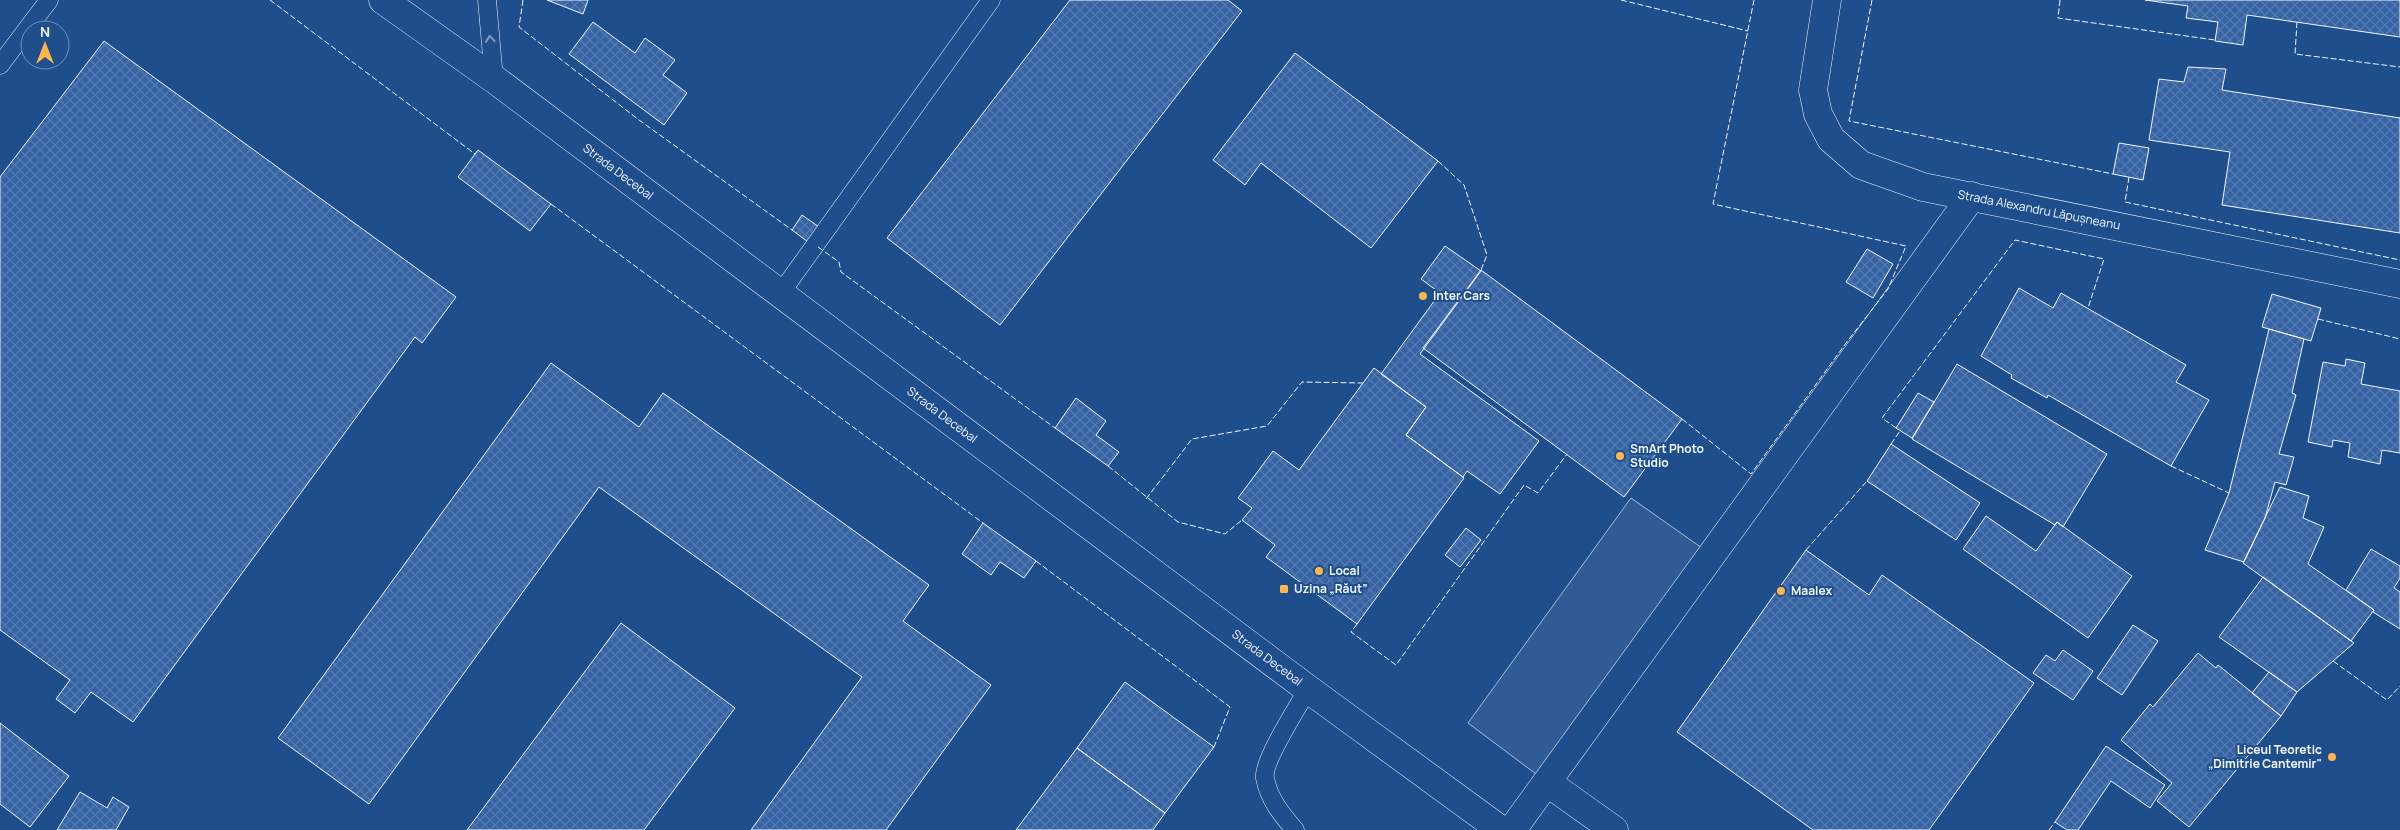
<svg xmlns="http://www.w3.org/2000/svg" width="2400" height="830" viewBox="0 0 2400 830" font-family="Manrope,sans-serif">
  <defs>
    <pattern id="building-cross-hatch" width="8" height="8" patternUnits="userSpaceOnUse" patternTransform="scale(1.25)"><rect width="8" height="8" fill="#3563a3"/><path d="M0 0l8 8M0 8l8-8" fill="none" stroke="#537ab1"/></pattern>
  </defs>
  <rect width="100%" height="100%" fill="#1f4e8c"/>
  <!-- built -->
  <path fill="#305b95" stroke="#a8bbd7" d="M1631,498L1712,555L1548,783L1468,723Z"/>
  <!-- building -->
  <path fill="url(#building-cross-hatch)" stroke="#f2f6ff" d="M547,0H588L583,14Z
    M1070,0H1228L1242,11L1000,325L887,238Z
    M2145,0H2400V37L2247,15L2243,45L2215,41L2218,22L2186,18L2188,6Z
    M593,22L635,53L645,38L675,60L663,75L687,93L664,125L569,54Z
    M104,41L456,297L422,343L415,337L133,722L91,692L75,713L56,699L70,680L0,630V177Z
    M1295,53L1438,161L1371,248L1261,163L1245,185L1213,160Z
    M2188,67L2226,69L2222,90L2400,118V233L2222,205L2230,152L2149,140L2159,79L2184,82Z
    M2119,143L2149,148L2143,180L2113,174Z
    M478,150L551,204L530,231L458,177Z
    M802,215L822,229L811,244L792,230Z
    M1445,246L1481,271L1420,354L1539,441L1500,494L1467,471L1463,477L1406,435L1426,407L1381,374L1440,293L1421,279Z
    M1867,249L1893,264L1873,298L1846,282Z
    M1481,270L1682,419L1624,497L1423,348Z
    M2019,288L2053,308L2061,293L2186,365L2176,382L2209,400L2171,466L2048,395L2047,398L2011,378L2012,375L1981,356Z
    M2272,294L2321,308L2311,341L2262,327Z
    M2269,329L2304,339L2292,393L2296,395L2279,454L2294,457L2286,485L2275,482L2265,518L2244,562L2205,550L2229,493Z
    M2346,359L2365,363L2361,384L2400,391V453L2382,450L2380,464L2348,457L2350,443L2333,440L2332,447L2308,442L2323,362L2345,366Z
    M551,363L639,427L663,393L929,585L903,621L991,685L886,830H751L862,677L599,487L369,804L278,738Z
    M1957,364L2107,454L2063,527L2057,522L2055,525L1912,439Z
    M1374,368L1426,407L1406,435L1464,478L1357,624L1266,557L1275,545L1242,520L1252,508L1238,498L1273,451L1299,470Z
    M1918,393L1934,402L1912,438L1896,428Z
    M1076,398L1106,421L1096,435L1119,452L1108,466L1055,428Z
    M1891,444L1980,503L1956,540L1867,481Z
    M2280,487L2309,496L2303,518L2324,527L2308,564L2374,610L2351,641L2243,563Z
    M1986,516L2036,551L2057,522L2132,576L2088,638L1963,549Z
    M983,523L1036,561L1024,578L1000,562L991,575L962,554Z
    M1466,528L1481,540L1460,567L1445,555Z
    M2371,549L2400,566V578L2394,588L2400,592V629L2373,612L2374,610L2346,590Z
    M1806,550L1869,595L1882,575L2034,683L1929,830H1813L1677,732Z
    M2263,577L2354,643L2297,692L2219,637Z
    M621,623L735,708L644,830H467Z
    M2133,625L2158,641L2122,695L2097,678Z
    M2063,650L2093,671L2073,700L2033,673L2046,655L2055,661Z
    M2198,653L2216,668L2218,665L2281,716L2189,827L2157,801L2172,783L2121,740L2150,704L2153,707Z
    M2269,672L2297,692L2281,716L2252,693Z
    M1125,682L1214,747L1165,813L1077,748Z
    M0,723L69,776L30,827L0,804Z
    M2106,746L2165,785L2150,808L2111,781L2078,830H2067L2055,822Z
    M1077,748L1165,813L1153,830H1016Z
    M80,792L107,808L113,797L129,807L116,830H57Z"/>
  <g fill="none" stroke-linecap="round" stroke-linejoin="round">
    <defs>
      <path id="lane" d="M487,0L494,79
        M0,65L49,0
        M780,294L991,0
        M1295,830C1281,814 1269,799 1265,778C1262,762 1299,705 1308,689"/>
      <path id="street" d="M1827,0L1813,90L1818,114L1831,139L1861,165L1923,187L2400,284
        M1548,783L1614,830
        M1512,830L1972,196"/>
      <path id="primary" d="M383,0L494,79L1308,689L1501,830"/>
    </defs>
    <!-- lane casing -->
    <use href="#lane" stroke="#f2f6ff" stroke-width="19"/>
    <!-- street casing -->
    <use href="#street" stroke="#f2f6ff" stroke-width="29"/>
    <!-- primary casing -->
    <use href="#primary" stroke="#f2f6ff" stroke-width="29"/>
    <!-- lane -->
    <use href="#lane" stroke="#1f4e8c" stroke-width="18"/>
    <!-- street -->
    <use href="#street" stroke="#1f4e8c" stroke-width="28"/>
    <!-- primary -->
    <use href="#primary" stroke="#1f4e8c" stroke-width="28"/>
    <!-- fence -->
    <path stroke="#f2f6ff" stroke-width="1" stroke-dasharray="6 2.5" stroke-linecap="butt" d="M270,0L475,154
      M523,0L519,27L639,120L792,230
      M1621,0L1748,31
      M1872,0L1849,121L2113,174
      M2060,0L2058,18L2215,40
      M2297,22L2295,54L2400,67
      M1438,161L1464,185L1487,255L1481,270
      M2129,177L2125,202L2400,260
      M551,204L983,523
      M818,247L839,262L841,272L1055,428
      M2318,319L2400,339
      M1682,419L1751,474L1846,343L1888,289L1906,246L1713,204L1754,0
      M1896,428L1882,418L2015,240L2104,259L2088,308
      M1891,444L1900,431
      M1108,466L1178,522L1225,534L1242,520
      M2171,466L2229,493
      M1146,499L1192,439L1267,426L1302,382L1363,383
      M1806,550L1867,481
      M1036,561L1230,707L1214,747
      M1357,624L1351,632L1396,665L1524,485L1538,493L1567,454
      M2333,661L2387,700L2400,686
      M2049,830L2055,822"/>
  </g>
  <!-- one-way arrows -->
  <defs><path id="oneway-chevron" d="M-2-3.5L2.5 0L-2 3.5" fill="none" stroke-width="1.6" stroke-linecap="round" stroke-linejoin="round" transform="scale(1.25)"/></defs>
  <use stroke="#7e9ac0" href="#oneway-chevron" transform="translate(490 39) rotate(-95)"/>
  <!-- markers -->
  <g fill="#ffb74d" stroke="#1f4e8c" stroke-width="2">
    <circle cx="1423" cy="296" r="5"/>
    <circle cx="1620" cy="456" r="5"/>
    <circle cx="1319" cy="571" r="5"/>
    <rect x="1279" y="584" width="10" height="10" rx="2.5"/>
    <circle cx="1781" cy="591" r="5"/>
    <circle cx="2332" cy="757" r="5"/>
  </g>
  <g text-anchor="middle" stroke-width="4" stroke-linejoin="round" paint-order="stroke">
    <!-- street labels -->
    <g font-size="12" fill="#f2f6ff" stroke="#1f4e8c">
      <text transform="translate(618 172) rotate(37)" y="4">Strada Decebal</text>
      <text transform="translate(2039 210) rotate(11)" y="4">Strada Alexandru Lăpușneanu</text>
      <text transform="translate(942 415) rotate(37)" y="4">Strada Decebal</text>
      <text transform="translate(1267 658) rotate(37)" y="4">Strada Decebal</text>
    </g>
    <!-- poi labels -->
    <g font-size="12" font-weight="bold" fill="#f2f6ff" stroke="#1f4e8c" text-anchor="start">
      <text x="1433" y="300">Inter Cars</text>
      <text x="1630" y="453">SmArt Photo<tspan x="1630" dy="14">Studio</tspan></text>
      <text x="1329" y="575">Local</text>
      <text x="1294" y="593">Uzina „Răut”</text>
      <text x="1791" y="595">Maalex</text>
      <text x="2322" y="754" text-anchor="end">Liceul Teoretic<tspan x="2322" dy="14">„Dimitrie Cantemir"</tspan></text>
    </g>
  </g>
  <!-- north arrow -->
  <g transform="translate(45 45)"><circle r="24" fill="#1f4e8c" stroke="#7391ba"/>
  <path d="M0-4L9 19L0 12L-9 19Z" fill="#ffb74d"/>
  <text y="-8" font-size="14" font-weight="bold" text-anchor="middle" fill="#f2f6ff">N</text>
  </g>
</svg>
